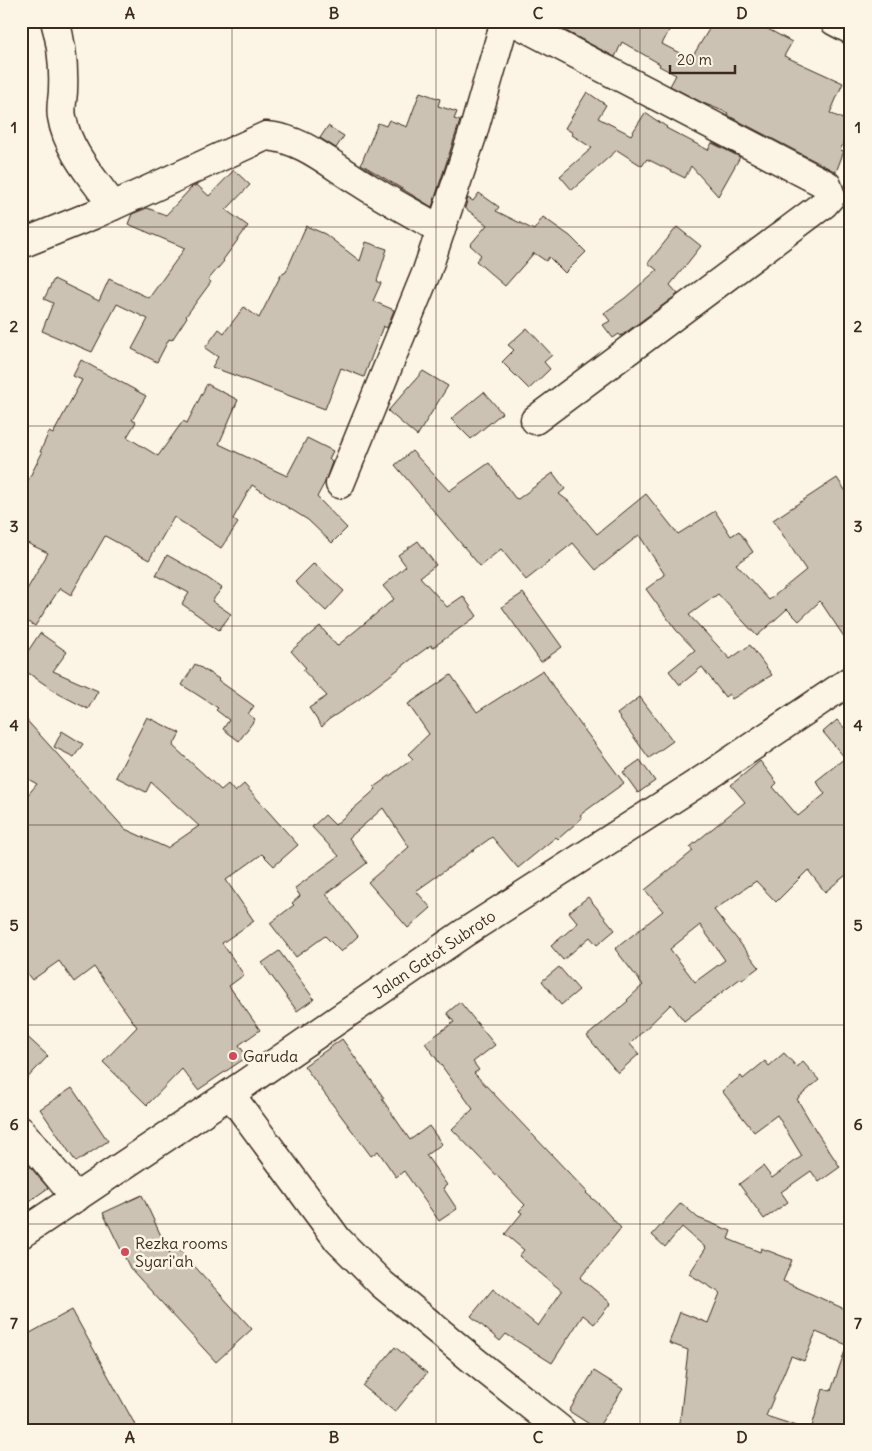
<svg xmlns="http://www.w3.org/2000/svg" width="872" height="1451" viewBox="0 0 872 1451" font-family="Delius,sans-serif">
  <rect width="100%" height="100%" fill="#fcf5e5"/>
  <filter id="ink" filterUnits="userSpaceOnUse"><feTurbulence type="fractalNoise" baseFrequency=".02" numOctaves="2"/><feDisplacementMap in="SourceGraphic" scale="10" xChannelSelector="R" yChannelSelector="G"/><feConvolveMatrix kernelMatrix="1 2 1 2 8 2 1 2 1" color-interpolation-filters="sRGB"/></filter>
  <g filter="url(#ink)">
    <!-- building -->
    <path fill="#ccc2b3" stroke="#3b2a1e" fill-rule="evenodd" d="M547,21H674L662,44L691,59L714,21H753L792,42L784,56L843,83L830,113L851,123V129L840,150L844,151L836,172L727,115L728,113L703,103L670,86L676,75L659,66L660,64L622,42L615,57Z
      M420,92L440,99L438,106L457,112L454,119L460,121L432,207L361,164L378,123L386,126L389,120L407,127Z
      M587,92L606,105L598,118L631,135L645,113L667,127L666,128L708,150L712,143L740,157L718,196L691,166L685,178L647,159L642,166L617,150L572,190L560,176L592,148L572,135L573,133L565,128Z
      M328,126L344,136L336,148L320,138Z
      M234,170L250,185L226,210L248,226L223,260L224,261L208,280L211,282L186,316L187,317L172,340L169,339L157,362L132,349L148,319L117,304L92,352L42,331L53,303L44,299L54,279L99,301L109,279L149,298L185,248L128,224L132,214L147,208L166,215L192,187L197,185L209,196Z
      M479,193L499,207L496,211L534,230L543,217L570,236L586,252L565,273L549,257L546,261L534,253L505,286L476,261L481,255L470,245L487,225L465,208L468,198L473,201Z
      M306,226L325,234L360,261L366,242L387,249L377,281L381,283L373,301L394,310L387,328L383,326L364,377L341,368L325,409L212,367L218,357L205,348L219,329L224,333L244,307L259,318L281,275L286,272Z
      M677,227L701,246L670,285L678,294L621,336L619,334L613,338L603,325L610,321L604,313L625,298L657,270L648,263Z
      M527,328L552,355L544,362L550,369L529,389L502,362L514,350L508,345Z
      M81,360L146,396L132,420L136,422L127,437L158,456L183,421L187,423L207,384L238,400L219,444L287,476L307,438L333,451L329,459L332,462L325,482L317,497L347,528L332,543L308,520L252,485L233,519L238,523L221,548L174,517L149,560L105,536L71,595L60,588L35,626L21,617V600L48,553L21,540V494L42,453L40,452L49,432L53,434L82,380L73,376Z
      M423,371L448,386L417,436L388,411Z
      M484,392L502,413L471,439L451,419Z
      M412,451L449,491L489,463L515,498L518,499L553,473L565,489L559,494L571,503L597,534L646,494L678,534L715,511L731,536L739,531L753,552L736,564L769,600L806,570L773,520L837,478L851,499V647L820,601L799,621L787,609L757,636L718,594L689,615L730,659L750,645L772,675L732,699L729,694L725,697L702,667L680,685L669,671L695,650L676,630L646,589L665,575L639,535L596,570L573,543L526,580L501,549L480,566L395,465Z
      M418,541L436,565L420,577L447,607L463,596L477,616L432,648L431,645L413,658L358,700L328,720L322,727L309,708L327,696L303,670L306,668L291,651L320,626L337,646L394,599L383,586L406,566L398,555Z
      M167,555L206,577L222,588L212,601L231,614L219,630L182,604L189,593L156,575Z
      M314,563L344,591L326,611L295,582Z
      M523,593L562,647L541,662L502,607Z
      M40,633L67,652L53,671L98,691L88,709L59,694L21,668V656L24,657Z
      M195,664L219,679L218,680L254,706L248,714L255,719L239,741L223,729L229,720L216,710L218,708L182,685Z
      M543,670L557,693L624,783L580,815L582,818L558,839L556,837L518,868L492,837L416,891L431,908L408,928L368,882L409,847L383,808L349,838L367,863L326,894L358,936L341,952L325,936L296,957L270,923L294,905L292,903L300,896L295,888L339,856L312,827L325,815L335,825L376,789L374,787L413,759L408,754L429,734L408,704L451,675L477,712Z
      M640,697L673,741L649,758L617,714Z
      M21,714L125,829L167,848L199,826L151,782L146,792L116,777L147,717L180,733L173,746L221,790L228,784L235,792L244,784L298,845L274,866L262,854L226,880L254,921L222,943L244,975L229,986L260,1030L239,1045L247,1057L198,1090L182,1069L147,1105L103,1062L137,1027L94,967L74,982L59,961L32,980L21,966V803L37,784L21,775Z
      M837,720L851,735V871L825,892L808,870L776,902L756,881L714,910L759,967L742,980L741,978L684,1021L671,1004L630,1044L639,1054L618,1073L587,1036L628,1001L627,1000L643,985L615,949L663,911L645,890L693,851L690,847L745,802L731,785L760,761L777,783L773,787L798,816L825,794L816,781L845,758L823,732ZM700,925L725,960L695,982L670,949Z
      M62,731L83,744L74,757L54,747Z
      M640,760L655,781L638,793L623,772Z
      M588,897L615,930L597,945L590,937L563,960L551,946L578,923L569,912Z
      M279,951L314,999L297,1011L262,963Z
      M559,967L579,990L561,1005L542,981Z
      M460,1002L495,1045L473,1062L479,1070L474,1073L587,1192L586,1193L599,1204L621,1228L580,1278L611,1303L594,1324L583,1315L552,1363L506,1334L500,1341L471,1316L493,1289L538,1326L562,1291L519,1256L524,1250L505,1234L522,1213L519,1211L525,1205L452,1129L473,1109L425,1043L454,1022L447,1013Z
      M21,1031L48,1056L21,1085Z
      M342,1039L384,1098L382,1099L410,1140L429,1126L442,1144L426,1155L447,1185L443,1188L457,1209L439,1221L404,1171L396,1177L378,1151L371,1156L304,1066Z
      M784,1053L797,1067L803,1062L819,1080L797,1099L816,1131L840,1167L819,1182L811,1171L781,1192L788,1202L764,1219L739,1184L763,1166L772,1178L802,1156L777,1115L754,1132L722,1091L741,1076L743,1079L765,1061L769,1066Z
      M72,1088L108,1141L76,1162L40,1109Z
      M21,1156L48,1188L21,1207Z
      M142,1195L169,1253L176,1246L252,1329L216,1362L130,1268L103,1213Z
      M681,1203L698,1218L731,1231L728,1239L760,1252L761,1248L792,1260L783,1281L851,1312V1430H811L823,1389L831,1391L847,1345L816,1332L804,1361L791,1356L766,1416L797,1426V1430H679L688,1350L669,1343L680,1312L708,1323L720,1293L689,1274L706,1248L682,1227L665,1247L652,1235Z
      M72,1310L138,1430H21V1338Z
      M395,1347L427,1373L395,1412L363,1386Z
      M594,1371L623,1389L597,1429L569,1411Z"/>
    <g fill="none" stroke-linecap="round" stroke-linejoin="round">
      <defs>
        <path id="minor" d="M55,21C62,44 64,66 63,90C63,98 60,108 62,117C67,150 94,179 113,206
          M513,21L827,185L831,196L824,204L535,420
          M834,21L851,30
          M21,244L93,215L266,136C302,138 331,165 361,183C387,200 414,214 441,230
          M340,484L427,271L472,136L505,21
          M230,1094L338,1240L382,1284L472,1359L561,1430
          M21,1131L76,1198"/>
        <path id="highway" d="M21,1234L230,1094L464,933L713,773L851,680"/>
      </defs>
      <!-- minor casing -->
      <use href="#minor" stroke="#3b2a1e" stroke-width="31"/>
      <!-- highway casing -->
      <use href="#highway" stroke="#3b2a1e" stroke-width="31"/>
      <!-- minor -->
      <use href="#minor" stroke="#fcf5e5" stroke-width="28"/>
      <!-- highway -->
      <use href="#highway" stroke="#fcf5e5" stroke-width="28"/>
    </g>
  </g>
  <!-- grid -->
  <path fill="none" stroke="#3b2a1e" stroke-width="1" stroke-opacity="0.55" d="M232,21V1430M436,21V1430M640,21V1430M21,227H851M21,426H851M21,626H851M21,825H851M21,1025H851M21,1224H851"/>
  <!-- markers -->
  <g fill="#d1495b" stroke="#fcf5e5" stroke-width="2">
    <circle cx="233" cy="1056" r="5"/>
    <circle cx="125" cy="1252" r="5"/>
  </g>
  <g text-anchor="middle" stroke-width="5" stroke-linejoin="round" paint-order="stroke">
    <!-- street labels -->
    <g font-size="16" fill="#3b2a1e" stroke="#fcf5e5">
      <text transform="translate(434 954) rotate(-34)" y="6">Jalan Gatot Subroto</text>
    </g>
    <!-- poi labels -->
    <g font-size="16" fill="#3b2a1e" stroke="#fcf5e5" text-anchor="start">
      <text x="243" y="1062">Garuda</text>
      <text x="135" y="1249">Rezka rooms<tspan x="135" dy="18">Syari'ah</tspan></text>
    </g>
  </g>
  <!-- margin -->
  <rect width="872" height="1451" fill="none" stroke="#fcf5e5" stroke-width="55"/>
  <!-- scale -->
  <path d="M670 65v8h65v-8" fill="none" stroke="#3b2a1e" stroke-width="2.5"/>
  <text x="677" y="65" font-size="15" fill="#3b2a1e" stroke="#fcf5e5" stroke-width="4" paint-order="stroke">20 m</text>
  <rect x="28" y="28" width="816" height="1396" fill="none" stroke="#3b2a1e" stroke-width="2"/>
  <g font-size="16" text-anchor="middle" font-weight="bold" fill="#3b2a1e">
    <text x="130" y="19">A</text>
    <text x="334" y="19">B</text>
    <text x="538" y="19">C</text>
    <text x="742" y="19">D</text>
    <text x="14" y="133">1</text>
    <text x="858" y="133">1</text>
    <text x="14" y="332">2</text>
    <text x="858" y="332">2</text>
    <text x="14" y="532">3</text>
    <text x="858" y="532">3</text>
    <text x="14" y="731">4</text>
    <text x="858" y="731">4</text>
    <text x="14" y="931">5</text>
    <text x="858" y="931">5</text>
    <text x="14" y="1130">6</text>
    <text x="858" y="1130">6</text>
    <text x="14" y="1329">7</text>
    <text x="858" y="1329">7</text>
    <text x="130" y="1443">A</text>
    <text x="334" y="1443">B</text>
    <text x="538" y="1443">C</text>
    <text x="742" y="1443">D</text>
  </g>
</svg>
